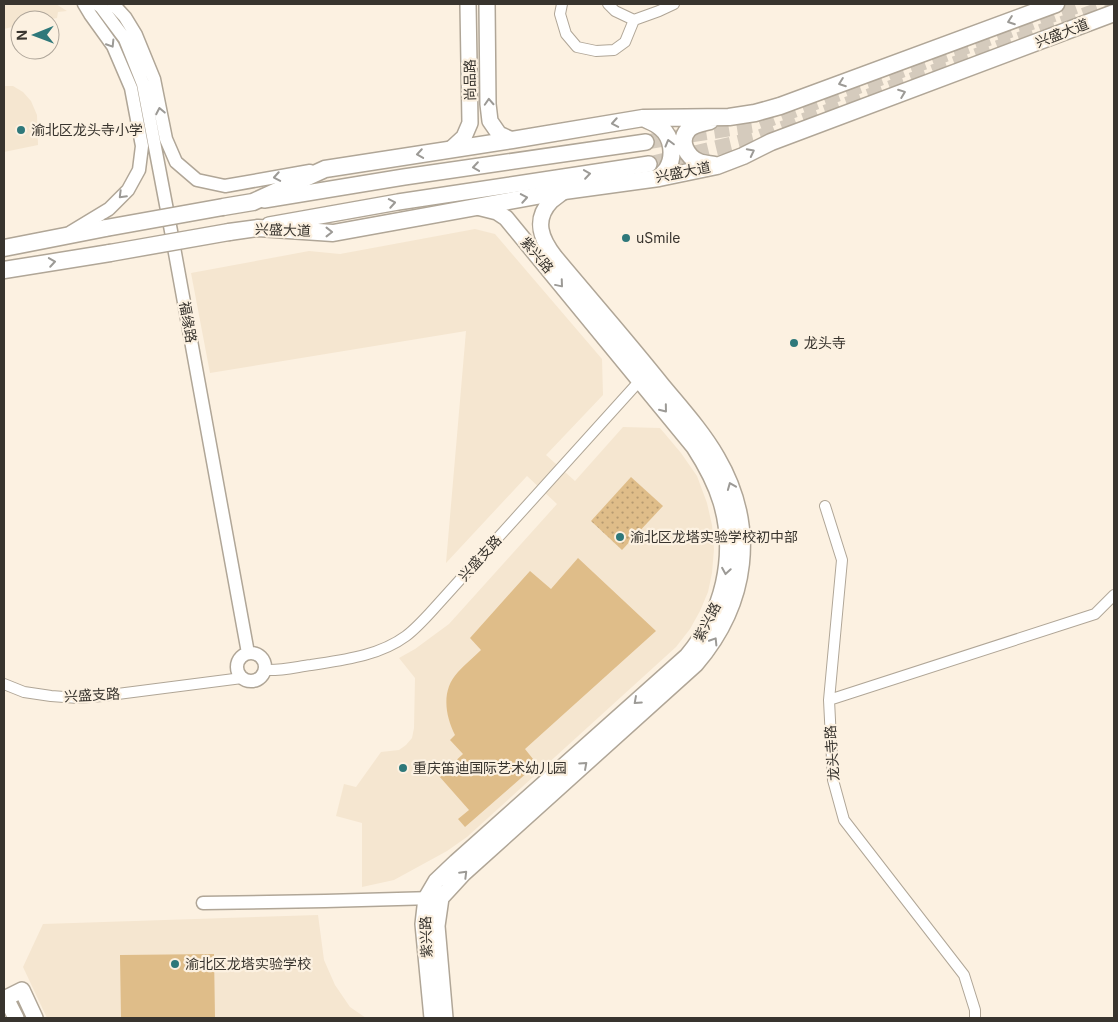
<svg xmlns="http://www.w3.org/2000/svg" width="1118" height="1022" viewBox="0 0 1118 1022" font-family="Inter,'Noto Sans SC',sans-serif">
  <defs>
    <pattern id="garden-dots" width="8" height="8" patternUnits="userSpaceOnUse" patternTransform="scale(1.25)"><rect width="8" height="8" fill="#dfbd89"/><path d="M2 2h.1M6 6h.1" fill="none" stroke="#b69a70" stroke-width="1.8" stroke-linecap="round"/></pattern>
  </defs>
  <rect width="100%" height="100%" fill="#fcf1e1"/>
  <!-- built -->
  <path fill="#f5e6d0" d="M4,4H56L67,11L58,12L57,18L47,20H20V25L4,29Z
    M4,86H13L23,92L31,101L37,115L38,145L4,152Z
    M475,229L495,234L602,359L603,395L546,455L575,481L623,427L660,428L681,453L697,476L707,503L712,525L714,549L712,573L708,592L700,611L690,629L676,647L467,837L447,851L394,880L362,887V823L336,816L344,784L356,787L381,752L399,750L406,745L412,738L414,728L415,678L399,658L415,649L449,624L557,504L527,476L446,563L466,331L210,373L191,273L309,251L340,254Z
    M318,915L324,960L335,985L350,1007L366,1018H47L23,967L43,924Z"/>
  <!-- garden -->
  <path fill="url(#garden-dots)" d="M631,477L663,506L622,550L591,521Z"/>
  <!-- pitch -->
  <path fill="#dfbd89" d="M578,558L656,631L525,749L537,764L465,827L458,819L469,810L439,776L463,754L450,740L455,735C445,715 441,690 458,672C465,664 474,657 481,650L470,638L530,571L551,589Z
    M214,954L215,1018H121L120,955Z"/>
  <g fill="none" stroke-linecap="round" stroke-linejoin="round">
    <!-- secondary-tunnel -->
    <path stroke="#d5cbbd" stroke-width="15" stroke-dasharray="15 8" stroke-linecap="butt" d="M646,142L754,125L1082,4
      M649,164L757,138L1114,4"/>
    <defs>
      <path id="minor" d="M562,4L560,14L566,34L577,47L596,51L614,50L625,42L634,20
        M608,4L615,11L634,20L659,11L674,4
        M825,506L842,560L829,700L833,780L844,820L964,975L975,1010V1018
        M265,670C281,671 296,667 311,665C343,660 379,656 406,636C418,627 429,614 439,603L644,376
        M4,684L24,692L51,696L78,698L102,696L242,678
        M829,700L1095,614L1114,595"/>
      <path id="tertiary" d="M97,4L101,7L125,39L143,84L171,231L248,653
        M113,4L125,17L136,35L154,79L166,139L176,162L197,180L225,186L310,171
        M71,232L109,209L128,190L139,170L142,146L131,88L113,46L90,14L84,4
        M237 667a14 14 0 1 1 28 0a14 14 0 1 1-28 0Z
        M203,903L325,901L434,898"/>
      <path id="secondary" d="M487,4L488,104L490,121L499,134L512,140
        M451,149L464,137L470,123L468,4
        M264,200L404,177L646,142
        M269,225L398,202L649,164
        M16,1018L6,998L22,990L35,1018
        M432,1018L423,924L426,898L436,881L456,862L687,656C723,613 737,556 721,502C715,482 705,464 694,447L506,218L497,212L477,207
        M445,1018L437,926L441,898L464,873L696,664C748,603 758,527 717,457C702,431 681,408 662,385C627,341 590,299 555,257C541,239 533,220 551,201C555,198 560,194 564,191"/>
      <path id="primary" d="M643,118C649,121 656,123 661,128C672,137 675,156 667,169C665,172 662,175 659,178
        M710,121C703,123 693,124 688,130C678,141 687,157 699,162C704,164 710,164 715,165
        M223,207L253,202L325,169L512,140L643,118L729,117L755,113L780,106L1056,4
        M229,232L258,228L333,233L564,191L659,178L717,166L743,156L771,142L1114,13
        M4,248L106,228
        M4,270L110,253"/>
    </defs>
    <!-- minor casing -->
    <use href="#minor" stroke="#b0a697" stroke-width="12"/>
    <!-- tertiary casing -->
    <use href="#tertiary" stroke="#b0a697" stroke-width="15"/>
    <!-- secondary casing -->
    <use href="#secondary" stroke="#b0a697" stroke-width="18"/>
    <!-- primary casing -->
    <use href="#primary" stroke="#b0a697" stroke-width="19"/>
    <!-- minor -->
    <use href="#minor" stroke="#fff" stroke-width="10"/>
    <!-- tertiary -->
    <use href="#tertiary" stroke="#fff" stroke-width="12"/>
    <!-- secondary -->
    <use href="#secondary" stroke="#fff" stroke-width="15"/>
    <!-- primary -->
    <use href="#primary" stroke="#fff" stroke-width="16"/>
    <defs>
      <path id="primary-bridge" d="M106,228L223,207
        M110,253L229,232"/>
    </defs>
    <!-- primary-bridge casing -->
    <use href="#primary-bridge" stroke="#b0a697" stroke-width="19" stroke-linecap="butt"/>
    <!-- primary-bridge -->
    <use href="#primary-bridge" stroke="#fff" stroke-width="16"/>
  </g>
  <!-- one-way arrows -->
  <defs><path id="oneway-chevron" d="M-2-3.5L2.5 0L-2 3.5" fill="none" stroke-width="1.6" stroke-linecap="round" stroke-linejoin="round" transform="scale(1.25)"/></defs>
  <g stroke="#9c9a96">
    <use href="#oneway-chevron" transform="translate(1011 21) rotate(160)"/>
    <use href="#oneway-chevron" transform="translate(111 44) rotate(58)"/>
    <use href="#oneway-chevron" transform="translate(842 83) rotate(160)"/>
    <use href="#oneway-chevron" transform="translate(902 93) rotate(-21)"/>
    <use href="#oneway-chevron" transform="translate(489 102) rotate(-93)"/>
    <use href="#oneway-chevron" transform="translate(160 111) rotate(-101)"/>
    <use href="#oneway-chevron" transform="translate(615 123) rotate(170)"/>
    <use href="#oneway-chevron" transform="translate(669 143) rotate(-105)"/>
    <use href="#oneway-chevron" transform="translate(751 152) rotate(-27)"/>
    <use href="#oneway-chevron" transform="translate(420 154) rotate(171)"/>
    <use href="#oneway-chevron" transform="translate(476 167) rotate(172)"/>
    <use href="#oneway-chevron" transform="translate(587 174) rotate(-8)"/>
    <use href="#oneway-chevron" transform="translate(277 177) rotate(170)"/>
    <use href="#oneway-chevron" transform="translate(122 195) rotate(135)"/>
    <use href="#oneway-chevron" transform="translate(524 198) rotate(-10)"/>
    <use href="#oneway-chevron" transform="translate(392 203) rotate(-10)"/>
    <use href="#oneway-chevron" transform="translate(329 232)"/>
    <use href="#oneway-chevron" transform="translate(52 262) rotate(-9)"/>
    <use href="#oneway-chevron" transform="translate(560 284) rotate(50)"/>
    <use href="#oneway-chevron" transform="translate(664 409) rotate(51)"/>
    <use href="#oneway-chevron" transform="translate(731 486) rotate(-112)"/>
    <use href="#oneway-chevron" transform="translate(726 571) rotate(99)"/>
    <use href="#oneway-chevron" transform="translate(714 641) rotate(-58)"/>
    <use href="#oneway-chevron" transform="translate(637 701) rotate(138)"/>
    <use href="#oneway-chevron" transform="translate(584 765) rotate(-42)"/>
    <use href="#oneway-chevron" transform="translate(464 874) rotate(-45)"/>
  </g>
  <!-- markers -->
  <g fill="#2e787a" stroke="#fcf1e1" stroke-width="2">
    <circle cx="21" cy="130" r="5"/>
    <circle cx="626" cy="238" r="5"/>
    <circle cx="794" cy="343" r="5"/>
    <circle cx="620" cy="537" r="5"/>
    <circle cx="403" cy="768" r="5"/>
    <circle cx="175" cy="964" r="5"/>
  </g>
  <g text-anchor="middle" stroke-width="4.5" stroke-linejoin="round" paint-order="stroke">
    <!-- street labels -->
    <g font-size="14" fill="#38342e" stroke="#fcf1e1">
      <text transform="translate(1062 33) rotate(-21)" y="5">兴盛大道</text>
      <text transform="translate(470 80) rotate(-91)" y="5">尚品路</text>
      <text transform="translate(683 172) rotate(-11)" y="5">兴盛大道</text>
      <text transform="translate(283 230) rotate(2)" y="5">兴盛大道</text>
      <text transform="translate(537 255) rotate(50)" y="5">紫兴路</text>
      <text transform="translate(188 322) rotate(80)" y="5">福缘路</text>
      <text transform="translate(480 558) rotate(-48)" y="5">兴盛支路</text>
      <text transform="translate(707 622) rotate(-63)" y="5">紫兴路</text>
      <text transform="translate(92 695) rotate(-3)" y="5">兴盛支路</text>
      <text transform="translate(832 753) rotate(-94)" y="5">龙头寺路</text>
      <text transform="translate(426 937) rotate(-92)" y="5">紫兴路</text>
    </g>
    <!-- poi labels -->
    <g font-size="14" fill="#38342e" stroke="#fcf1e1" text-anchor="start">
      <text x="31" y="135">渝北区龙头寺小学</text>
      <text x="636" y="243">uSmile</text>
      <text x="804" y="348">龙头寺</text>
      <text x="630" y="542">渝北区龙塔实验学校初中部</text>
      <text x="413" y="773">重庆笛迪国际艺术幼儿园</text>
      <text x="185" y="969">渝北区龙塔实验学校</text>
    </g>
  </g>
  <!-- border -->
  <rect width="1118" height="1022" fill="none" stroke="#38342e" stroke-width="10"/>
  <!-- north arrow -->
  <g transform="translate(35 35) rotate(269)"><circle r="24" fill="#fcf1e1" stroke="#aea599"/>
  <path d="M0-4L9 19L0 12L-9 19Z" fill="#2e787a"/>
  <text y="-8" font-size="14" font-weight="bold" text-anchor="middle" fill="#38342e">N</text>
  </g>
</svg>
